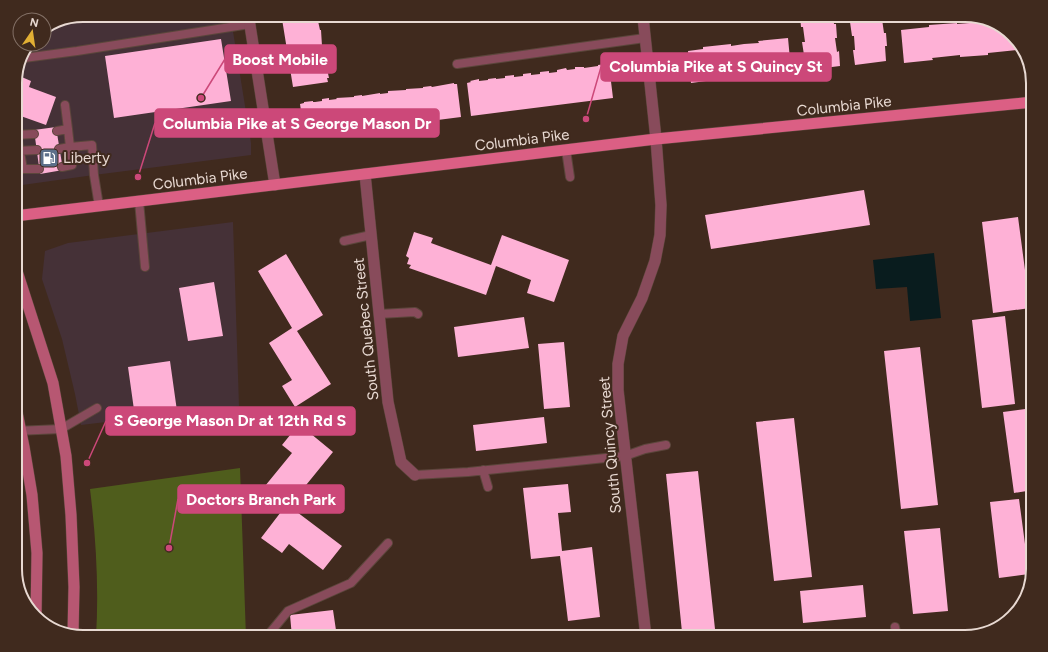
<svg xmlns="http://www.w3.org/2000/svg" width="1048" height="652" viewBox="0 0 1048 652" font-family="Figtree,sans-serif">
  <rect width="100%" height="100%" fill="#402a1e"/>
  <!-- commercial -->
  <path fill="#453137" d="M231,19L251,143V155L94,175L15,186V79L31,44H44V29L57,20Z
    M233,222L239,406L81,425L75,394L62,339L42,279L45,251L68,243Z"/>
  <!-- green -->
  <path fill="#4f5d1c" d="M240,468L246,637H96C99,588 96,538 90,489Z"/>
  <!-- water -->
  <path fill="#091c1e" d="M934,253L941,318L910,321L907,287L876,289L873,260Z"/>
  <!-- building -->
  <path fill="#feb1d6" d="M884,15V18L882,19L884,33H886L887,46H885L886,61L855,65L853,50H855L854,36H852L850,22H852V16Z
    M800,16H833L834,24H836L837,38H835L837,52L839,51L840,66L808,70L806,55H804L802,42H805L803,27H801Z
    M282,19H319V21H318L320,30H321L322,46L323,48L324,47L325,55H324L329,78H327L328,82L293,87Z
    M984,21L1003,26L1016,40L1017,50L988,53V55L960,57V55L932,58L933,60L904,63L901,30L929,27V25L957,23V24L970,23L985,22Z
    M788,38L791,70L762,73V75L734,78V76L706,79V81L691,83L688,51L703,49V47L731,44V46L744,44L759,43L758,41Z
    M221,39L231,101L114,118L105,56Z
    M606,64V65H609L613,98L471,116L467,83L471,82L470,81L479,79V81L488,80V79L496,78V79L505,78V76L514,75V77L523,76V74L531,73V75L540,74V72L549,71V73L557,72V70L566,68L567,70L575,69V67H584V68L598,66V65Z
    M17,75L31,81L29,87L56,97L46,125L15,114V79Z
    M454,83V84H457L461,117L305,137L300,104L304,103V102L313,101V102H315L322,101V99L329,98V100L337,99L336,98L354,97V96L362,95V96L380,93V94L388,93V91L406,90V89L423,88V87L431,86L432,87Z
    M56,127L63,170L40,174L34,130Z
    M864,190L870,225L711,249L705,215Z
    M1018,217L1030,308L993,313L982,222Z
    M414,232L433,238L431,243L491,265L502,235L569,260L554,302L527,293L531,280L496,266L486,295L409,268L411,265L407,264L409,258L406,256Z
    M286,254L323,315L297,331L331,384L295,407L282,386L292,380L269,343L292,328L258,271Z
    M214,282L223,336L188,341L179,288Z
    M1005,316L1015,404L982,408L972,320Z
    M524,317L529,348L458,357L454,327Z
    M564,342L570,407L544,409L538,344Z
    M920,347L938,505L901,509L884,351Z
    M170,361L177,411L135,417L128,367Z
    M1033,408V490L1014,493L1003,412Z
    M544,417L547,443L476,451L473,425Z
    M794,418L812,577L774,581L756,422Z
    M299,424L333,452L289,506L342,546L323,570L289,544L282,553L261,538L287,504L265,486L292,453L282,445Z
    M698,471L715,629L682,632L666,474Z
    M568,484L571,512L558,513L562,551L592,547L600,617L568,621L560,556L531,559L523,488Z
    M1019,499L1029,574L999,578L990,502Z
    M940,528L948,611L913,614L904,531Z
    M863,585L866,617L803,623L800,591Z
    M333,610L337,637H292L290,615Z
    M499,631V637H435V636Z"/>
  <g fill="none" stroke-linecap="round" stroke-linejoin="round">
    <defs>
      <path id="service" d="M24,58L77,51L250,24
        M457,64L645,38
        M65,105L68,129
        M238,128L265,125
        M57,131L68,129L70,147L92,145L94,175L99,206
        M15,135L34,134
        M17,135L23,169H39
        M59,149L70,147L72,165L62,167
        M566,150L570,177
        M15,151L37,150
        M139,201L145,267
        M344,241L371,235
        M379,314L415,312L418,314
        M15,431L61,429L97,408
        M483,470L488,487
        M415,475L468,472L625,456L645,449L666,445
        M895,627L897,637
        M269,637V634L288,611L351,583L388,543"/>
      <path id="minor" d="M643,17L656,139L661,205L660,235L655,261L642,298L623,336L618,364V390L646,637
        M249,19L275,185
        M365,174L388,402L401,462L415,475"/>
      <path id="secondary" d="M15,265L53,383L66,456L71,515L74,587L73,634
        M15,402L24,447L32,495L37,553L36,616"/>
      <path id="primary" d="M15,216L656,139L1033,102"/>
    </defs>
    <!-- service casing -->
    <use href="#service" stroke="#5b463b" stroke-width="10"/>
    <!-- minor casing -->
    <use href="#minor" stroke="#5b463b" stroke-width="12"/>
    <!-- secondary casing -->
    <use href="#secondary" stroke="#5b463b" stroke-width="12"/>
    <!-- primary casing -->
    <use href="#primary" stroke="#5b463b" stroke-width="12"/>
    <!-- service -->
    <use href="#service" stroke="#884b5b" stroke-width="8"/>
    <!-- minor -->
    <use href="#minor" stroke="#884b5b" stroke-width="11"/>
    <!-- secondary -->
    <use href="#secondary" stroke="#b75772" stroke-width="11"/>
    <!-- primary -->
    <use href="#primary" stroke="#db5f84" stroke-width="11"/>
  </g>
  <!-- icons -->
  <defs>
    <symbol id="fuel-square" viewBox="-11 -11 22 22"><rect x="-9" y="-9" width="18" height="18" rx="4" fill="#5c6f8a" stroke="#402a1e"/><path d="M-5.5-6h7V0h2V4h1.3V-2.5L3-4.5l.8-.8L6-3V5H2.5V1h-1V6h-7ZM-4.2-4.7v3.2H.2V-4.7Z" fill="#fff"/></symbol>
  </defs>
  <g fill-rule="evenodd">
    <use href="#fuel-square" x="38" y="147" width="22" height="22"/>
  </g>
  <g text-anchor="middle" stroke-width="4" stroke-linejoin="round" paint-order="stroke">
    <!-- street labels -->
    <g font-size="15" fill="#e8d9d2" stroke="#402a1e">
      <text transform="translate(844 106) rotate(-6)" y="5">Columbia Pike</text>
      <text transform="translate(522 140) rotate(-7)" y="5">Columbia Pike</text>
      <text transform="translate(200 179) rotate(-7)" y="5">Columbia Pike</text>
      <text transform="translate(366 329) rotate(-96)" y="5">South Quebec Street</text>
      <text transform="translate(610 445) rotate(-95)" y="5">South Quincy Street</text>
    </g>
    <!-- poi labels -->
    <g font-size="15" fill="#e8d9d2" stroke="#402a1e" text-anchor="start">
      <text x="63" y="163">Liberty</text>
    </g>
  </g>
  <!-- crop -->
  <path d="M0 0H1048V652H0ZM83 22H965A61 61 0 0 1 1026 83V569A61 61 0 0 1 965 630H83A61 61 0 0 1 22 569V83A61 61 0 0 1 83 22Z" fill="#402a1e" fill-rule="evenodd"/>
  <path fill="none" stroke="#e8d9d2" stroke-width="2" d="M83 22H965A61 61 0 0 1 1026 83V569A61 61 0 0 1 965 630H83A61 61 0 0 1 22 569V83A61 61 0 0 1 83 22Z"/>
  <!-- callouts -->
  <path fill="none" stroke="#cc4879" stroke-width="1.5" d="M201 98L225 59M586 119L601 67M138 177L155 123M87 463L106 421M169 548L178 499"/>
  <g fill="#cc4879" stroke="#402a1e" stroke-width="1.5">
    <circle cx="201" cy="98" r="4"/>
    <circle cx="586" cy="119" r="4"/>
    <circle cx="138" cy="177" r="4"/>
    <circle cx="87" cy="463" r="4"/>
    <circle cx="169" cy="548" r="4"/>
  </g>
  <g fill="#cc4879" stroke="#cc4879" stroke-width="1.5">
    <rect x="225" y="45" width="111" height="28" rx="4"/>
    <rect x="601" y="53" width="230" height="28" rx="4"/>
    <rect x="155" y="109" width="284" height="28" rx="4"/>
    <rect x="106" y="407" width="249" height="28" rx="4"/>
    <rect x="178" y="485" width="166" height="28" rx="4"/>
  </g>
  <g font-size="16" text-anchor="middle" font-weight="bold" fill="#fff">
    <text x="280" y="65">Boost Mobile</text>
    <text x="716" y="72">Columbia Pike at S Quincy St</text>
    <text x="297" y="129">Columbia Pike at S George Mason Dr</text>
    <text x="230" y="426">S George Mason Dr at 12th Rd S</text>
    <text x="261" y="505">Doctors Branch Park</text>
  </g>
  <!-- north arrow -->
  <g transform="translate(32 32) rotate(13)"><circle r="19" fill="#402a1e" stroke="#837066"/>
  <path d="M0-3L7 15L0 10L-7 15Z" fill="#e2af34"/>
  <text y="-6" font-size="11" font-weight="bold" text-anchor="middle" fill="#e8d9d2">N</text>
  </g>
</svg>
